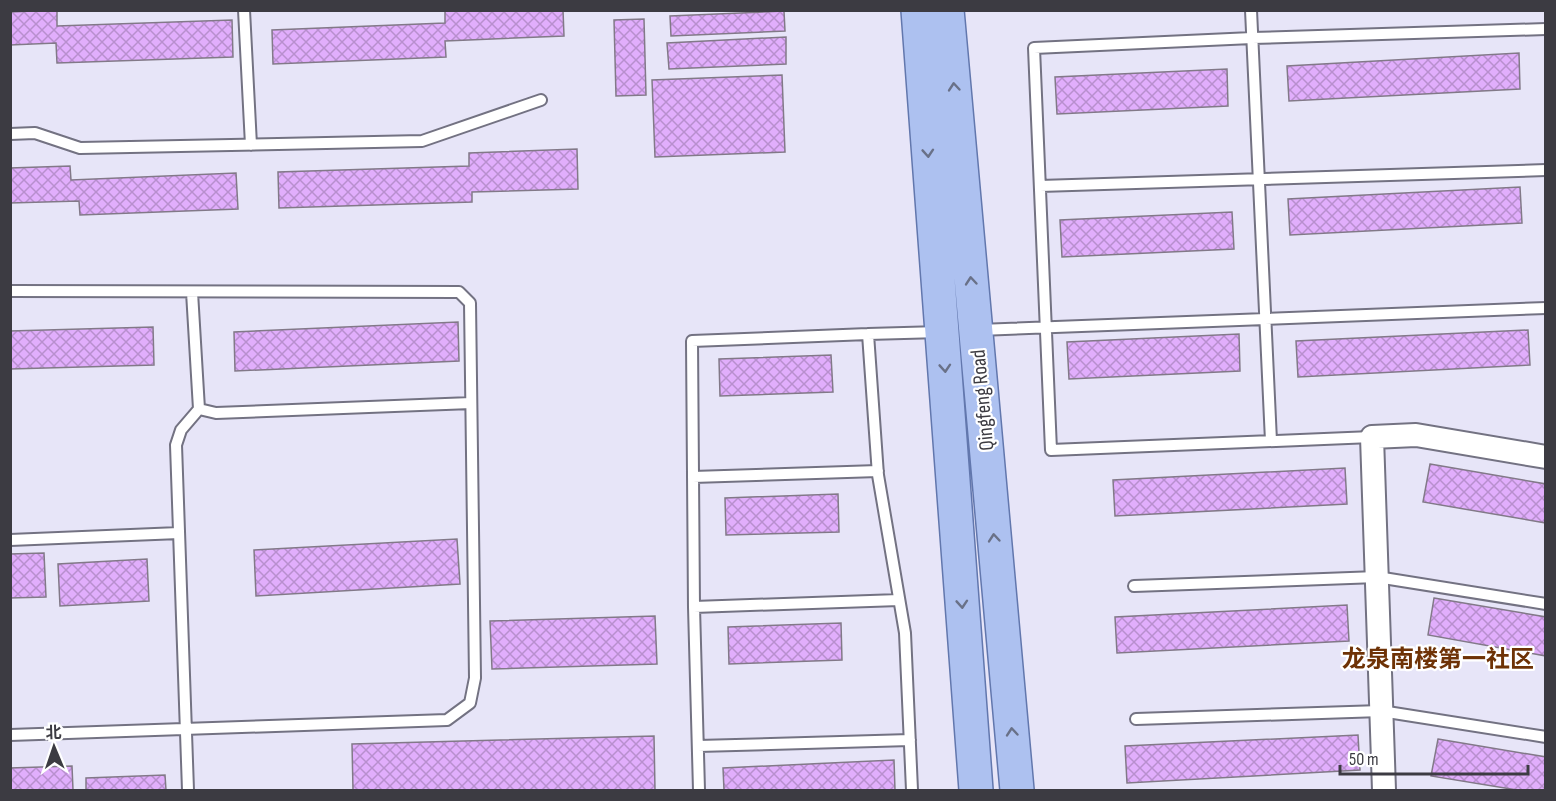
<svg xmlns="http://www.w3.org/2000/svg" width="1556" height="801" viewBox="0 0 1556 801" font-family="'Sofia Sans Condensed','Noto Sans SC',sans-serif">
  <defs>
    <pattern id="building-cross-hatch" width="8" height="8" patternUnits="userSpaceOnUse" patternTransform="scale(1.5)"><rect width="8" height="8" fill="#e1aefc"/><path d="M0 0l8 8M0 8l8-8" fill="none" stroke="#b88fce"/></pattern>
  </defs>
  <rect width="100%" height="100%" fill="#e7e5f8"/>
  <!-- building -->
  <path fill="url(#building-cross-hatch)" stroke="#827988" stroke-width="1.5" d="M57,10V26L232,20L233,57L57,63L56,43L10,45V12Z
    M445,10H563L564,36L445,41L446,57L273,64L272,30L445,23Z
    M784,11L785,31L671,36L670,16Z
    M644,19L646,95L616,96L614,20Z
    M786,37V64L669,69L667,43Z
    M1519,53L1520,89L1289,101L1287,66Z
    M1227,69L1228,106L1057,114L1055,77Z
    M782,75L785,152L655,157L652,80Z
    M577,149L578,189L472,192V202L279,208L278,172L469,166V153Z
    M70,166L71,180L236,173L238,209L80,215L79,201L10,203V168Z
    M1520,187L1522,223L1290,235L1288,199Z
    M1232,212L1234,249L1062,257L1060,220Z
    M458,322L459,361L235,371L234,332Z
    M153,327L154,365L10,369V331Z
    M1528,330L1530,365L1298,377L1296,341Z
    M1239,334L1240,371L1069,379L1067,342Z
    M831,355L833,392L720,396L719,359Z
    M1430,464L1546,484V523L1423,502Z
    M1345,468L1347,504L1115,516L1113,480Z
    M838,494L839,532L726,535L725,498Z
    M457,539L460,584L256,596L254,550Z
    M44,553L46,597L10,598V554Z
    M147,559L149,601L60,606L58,564Z
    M1434,598L1546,617V656L1428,635Z
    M1347,605L1349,641L1117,653L1115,617Z
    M655,616L657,664L492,669L490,621Z
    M841,623L842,660L729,664L728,627Z
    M1358,735L1360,770L1127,783L1125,746Z
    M654,736L655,790H353L352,744Z
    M1438,739L1546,757V790H1517L1431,776Z
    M894,760L895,790H724L723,768Z
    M72,766L73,790H10V768Z
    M165,775L166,790H86V778Z"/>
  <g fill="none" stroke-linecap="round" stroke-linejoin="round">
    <defs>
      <path id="lane" d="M244,10L251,145
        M1251,10L1271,441
        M10,134L35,133L80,148L422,141L541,100
        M1040,186L1546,170
        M10,291L459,292L470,303L475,678L470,703L447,720L10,735
        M979,330L1546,308
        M199,409L216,413L471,403
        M1372,437L1051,450L1034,48L1252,38L1546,29
        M693,477L878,471
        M10,540L179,533
        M1134,586L1377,577L1546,604
        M694,607L899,600
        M1136,719L1381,711L1546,737
        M698,746L910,740
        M188,790L176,445L181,430L199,409L192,292
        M699,790L694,607L692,341L868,334
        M912,790L905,633L878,475L868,334L940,332"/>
      <path id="street" d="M1384,790L1372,437L1416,435L1546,457"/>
      <path id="primary" d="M918,10L976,790
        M947,10L1017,790"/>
    </defs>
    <!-- lane casing -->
    <use href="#lane" stroke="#737282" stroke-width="14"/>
    <!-- street casing -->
    <use href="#street" stroke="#737282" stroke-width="26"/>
    <!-- primary casing -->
    <use href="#primary" stroke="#6277ad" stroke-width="36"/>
    <!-- lane -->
    <use href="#lane" stroke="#fff" stroke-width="10"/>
    <!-- street -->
    <use href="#street" stroke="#fff" stroke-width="22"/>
    <!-- primary -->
    <use href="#primary" stroke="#adc1f0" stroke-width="33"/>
  </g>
  <!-- one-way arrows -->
  <defs><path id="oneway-chevron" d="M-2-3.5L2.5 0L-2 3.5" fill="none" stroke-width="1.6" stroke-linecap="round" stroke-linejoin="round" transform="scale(1.5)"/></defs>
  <g stroke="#697188">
    <use href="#oneway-chevron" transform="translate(954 87) rotate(-95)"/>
    <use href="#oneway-chevron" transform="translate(928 153) rotate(86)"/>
    <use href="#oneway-chevron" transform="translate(971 281) rotate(-95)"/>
    <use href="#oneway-chevron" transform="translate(945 368) rotate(86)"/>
    <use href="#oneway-chevron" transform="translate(994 538) rotate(-95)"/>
    <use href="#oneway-chevron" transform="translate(962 604) rotate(86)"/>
    <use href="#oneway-chevron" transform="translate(1012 732) rotate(-95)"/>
  </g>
  <g text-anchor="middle" stroke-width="4.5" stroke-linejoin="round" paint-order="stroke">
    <!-- street labels -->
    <g font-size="21" fill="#3c3b42" stroke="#fff">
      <text transform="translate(982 400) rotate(-95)" y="7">Qingfeng Road</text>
    </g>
    <!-- quarter labels -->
    <g font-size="24" font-weight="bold" fill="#6e3206" stroke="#fff">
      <text x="1438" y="667">龙泉南楼第一社区</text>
    </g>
  </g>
  <!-- border -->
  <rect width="1556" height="801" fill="none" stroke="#3c3b42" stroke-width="24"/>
  <!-- north arrow -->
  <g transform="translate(54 747) rotate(358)" stroke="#ffffff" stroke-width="4.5" paint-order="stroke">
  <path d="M0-4.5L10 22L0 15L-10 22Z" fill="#3c3b42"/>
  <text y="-9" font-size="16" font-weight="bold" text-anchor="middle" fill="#3c3b42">北</text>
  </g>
  <!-- scale -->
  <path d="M1340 765v9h188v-9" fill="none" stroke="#3c3b42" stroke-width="3"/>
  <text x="1349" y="765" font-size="18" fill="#3c3b42" stroke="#ffffff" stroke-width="4.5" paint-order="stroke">50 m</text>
</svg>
